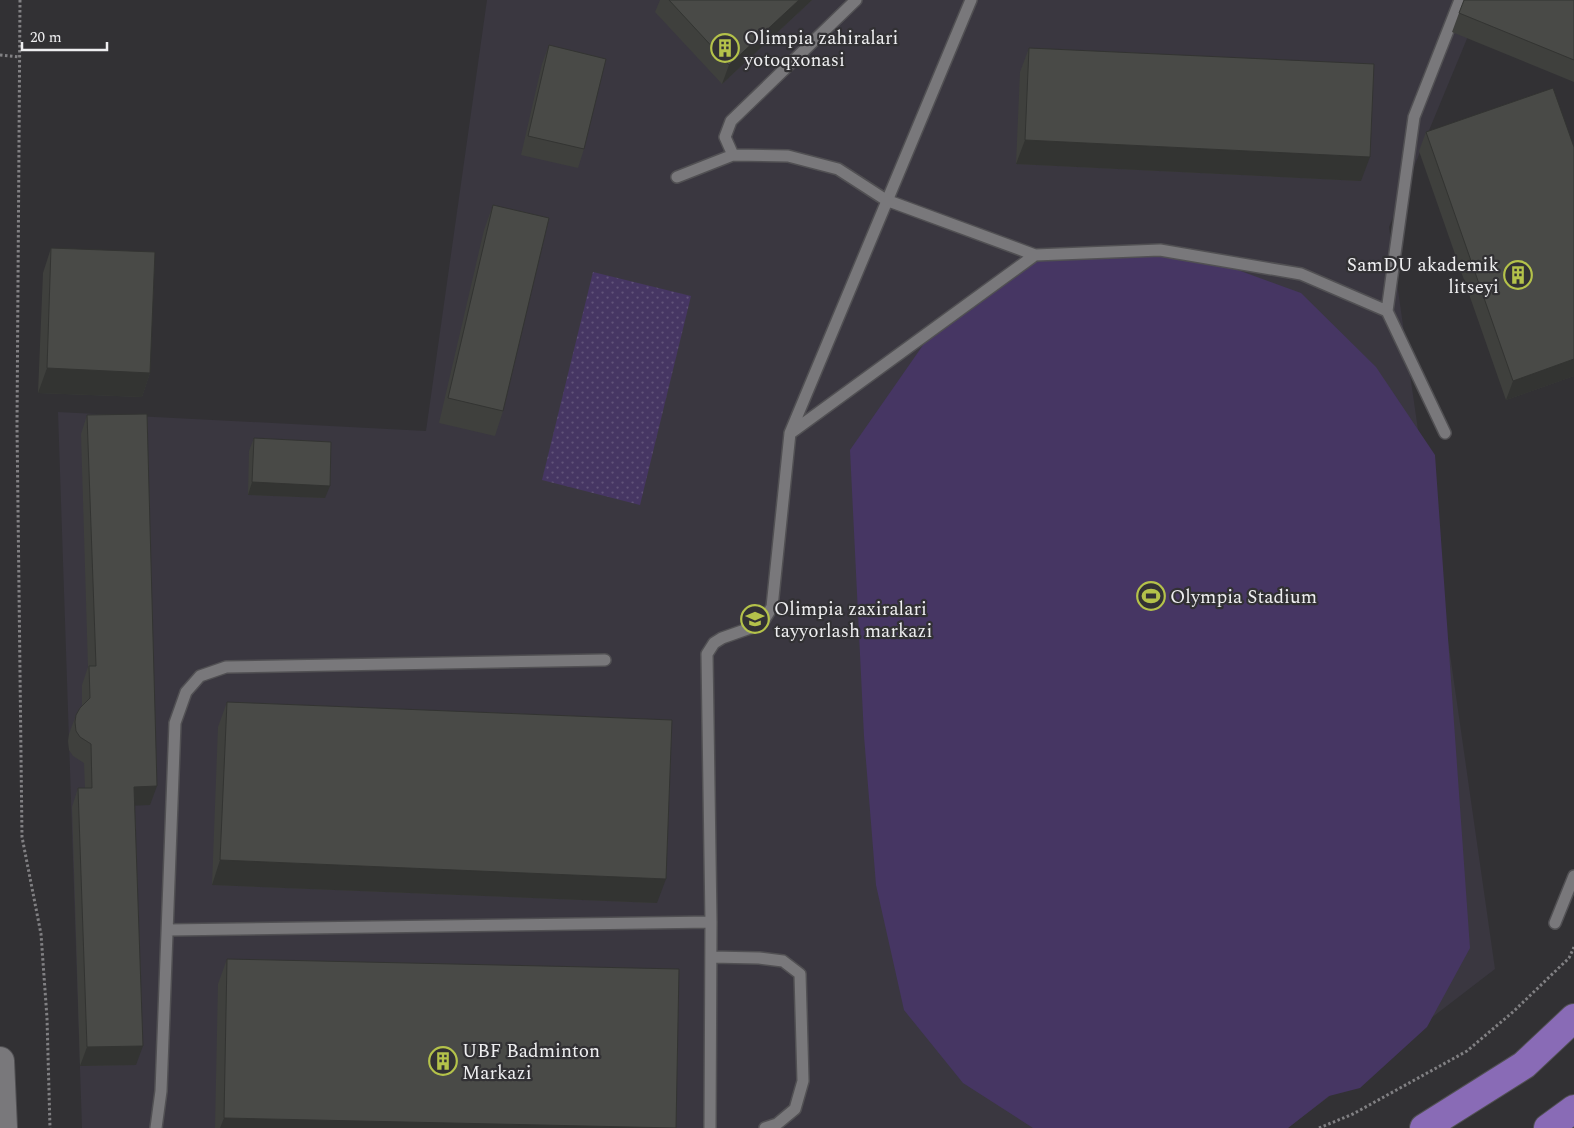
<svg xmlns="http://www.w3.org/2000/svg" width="1574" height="1128" viewBox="0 0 1574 1128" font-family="Spectral,serif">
  <defs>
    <pattern id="grass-dots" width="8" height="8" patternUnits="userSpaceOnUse" patternTransform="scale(1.25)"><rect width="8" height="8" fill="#463663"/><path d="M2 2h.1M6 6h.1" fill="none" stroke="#61537a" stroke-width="1.8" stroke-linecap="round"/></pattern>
  </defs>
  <rect width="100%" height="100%" fill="#323134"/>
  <!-- built -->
  <path fill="#3a3740" d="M487,0H1483L1389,227L1495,969L1288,1128H82L58,412L426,431Z"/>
  <!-- grass -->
  <path fill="url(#grass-dots)" d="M593,272L691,296L640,505L542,480Z"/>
  <!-- pitch -->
  <path fill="#463663" d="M1186,251L1301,293L1376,367L1435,455L1470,948L1427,1027L1360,1088L1329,1096L1288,1128H1033L963,1083L904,1010L876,885L864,736L850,450L937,325L1034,261Z"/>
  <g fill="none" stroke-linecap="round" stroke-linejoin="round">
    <defs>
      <path id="service" d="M733,155L725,137L731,121L856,0
        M677,177L733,155L788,156L838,169L886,200L1035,255L1160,250L1301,274L1387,311L1414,117L1460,0
        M1387,311L1445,433
        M792,432L1035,255
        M1555,923L1574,876
        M168,930L711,922
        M711,957L759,958L783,961L800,974L803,1081L795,1109L777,1124L765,1128
        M156,1128L161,1091L175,723L186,692L200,676L226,667L605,660
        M710,1128L711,922L707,654L714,643L722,638L756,626L764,620L772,607L790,433L971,0"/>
      <path id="secondary" d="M0,1061L3,1128"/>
      <path id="primary" d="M1424,1128L1524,1065L1574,1018
        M1548,1128L1574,1109"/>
    </defs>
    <!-- service casing -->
    <use href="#service" stroke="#515053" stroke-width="14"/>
    <!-- secondary casing -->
    <use href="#secondary" stroke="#515053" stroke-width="30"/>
    <!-- primary casing -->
    <use href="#primary" stroke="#515053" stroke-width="30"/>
    <!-- path -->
    <path stroke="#818083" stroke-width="3" stroke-dasharray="2.5 2.5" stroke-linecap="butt" d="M20,0L17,426L22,837L41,934L47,1018L50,1128
      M0,55L20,57
      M1319,1128L1353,1114L1467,1051L1514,1011L1569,958L1574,947"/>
    <!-- service -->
    <use href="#service" stroke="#79787b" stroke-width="11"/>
    <!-- secondary -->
    <use href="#secondary" stroke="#79787b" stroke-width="28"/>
    <!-- primary -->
    <use href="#primary" stroke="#896bb6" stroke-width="28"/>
  </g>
  <!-- wall -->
  <path fill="#3f403d" d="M660,0H812L722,84L655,12Z
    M1574,0V82L1452,32L1459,13Z
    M549,45L584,149L578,168L521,155L542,64Z
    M1029,48L1361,181L1016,164L1020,72Z
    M1426,132L1574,147V376L1506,400L1419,151Z
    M493,205L503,411L495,436L439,423L484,230Z
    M51,248L150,373L142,397L38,393L43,273Z
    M87,415L150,805H135L136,1065L80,1066L72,807L78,788H85L84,763L73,756L69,750L68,741L69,734L76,715L82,706V685L88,667L81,434Z
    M254,438L325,498L248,495L249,451Z
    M227,702L657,903L212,885L218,727Z
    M227,959L676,1128H215L218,984Z"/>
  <!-- shaded-wall -->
  <path fill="#333432" d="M799,0H812L722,84L729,65Z
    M1025,140L1370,157L1361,181L1016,164Z
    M1574,359V376L1506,400L1513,381Z
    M47,368L150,373L142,397L38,393Z
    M252,482L330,486L325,498L248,495Z
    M157,786L150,805L127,806L134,787Z
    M220,860L666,879L657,903L212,885Z
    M143,1046L136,1065L80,1066L87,1047Z
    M224,1118L662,1128H220Z"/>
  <!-- building -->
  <path fill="#494a47" stroke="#333432" d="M669,0H799L729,65Z
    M1464,0H1574V60L1459,13Z
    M549,45L606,59L584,149L528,136Z
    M1029,48L1374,64L1370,157L1025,140Z
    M1553,88L1574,147V359L1513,381L1426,132Z
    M493,205L549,218L503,411L448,398Z
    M51,248L155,252L150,373L47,368Z
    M147,414L157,786L134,787L143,1046L87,1047L78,788H92L91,744L80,737L76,731L75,722L76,715L80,708L90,698L89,666H96L87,415Z
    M254,438L331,442L330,486L252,482Z
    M227,702L672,720L666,879L220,860Z
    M227,959L679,969L676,1128L224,1118Z"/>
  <!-- icons -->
  <defs>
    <symbol id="building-ring" viewBox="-11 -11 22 22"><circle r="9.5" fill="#323134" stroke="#b4c24a" stroke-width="1.5"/><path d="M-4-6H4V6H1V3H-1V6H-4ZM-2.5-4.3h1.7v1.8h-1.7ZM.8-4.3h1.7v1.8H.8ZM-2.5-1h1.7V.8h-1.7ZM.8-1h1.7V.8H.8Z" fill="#b4c24a"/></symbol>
    <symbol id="stadium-ring" viewBox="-11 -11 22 22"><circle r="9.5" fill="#323134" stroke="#b4c24a" stroke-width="1.5"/><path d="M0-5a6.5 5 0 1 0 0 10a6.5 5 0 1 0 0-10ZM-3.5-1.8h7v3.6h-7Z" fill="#b4c24a"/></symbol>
    <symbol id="university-ring" viewBox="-11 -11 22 22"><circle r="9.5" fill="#323134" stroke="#b4c24a" stroke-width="1.5"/><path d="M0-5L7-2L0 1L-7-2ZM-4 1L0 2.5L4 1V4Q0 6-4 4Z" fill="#b4c24a"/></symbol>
  </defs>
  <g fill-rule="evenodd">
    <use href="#building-ring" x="709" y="32" width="32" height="32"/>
    <use href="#building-ring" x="1502" y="259" width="32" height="32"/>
    <use href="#stadium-ring" x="1135" y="580" width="32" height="32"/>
    <use href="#university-ring" x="739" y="603" width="32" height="32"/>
    <use href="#building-ring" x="427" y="1045" width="32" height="32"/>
  </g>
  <g text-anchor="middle" stroke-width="4.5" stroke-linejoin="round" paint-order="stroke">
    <!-- poi labels -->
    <g font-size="19" fill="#eeeef0" stroke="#323134" text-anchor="start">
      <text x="744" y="44">Olimpia zahiralari<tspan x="744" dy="22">yotoqxonasi</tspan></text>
      <text x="1499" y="271" text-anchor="end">SamDU akademik<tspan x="1499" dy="22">litseyi</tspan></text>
      <text x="1170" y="603">Olympia Stadium</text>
      <text x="774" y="615">Olimpia zaxiralari<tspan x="774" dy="22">tayyorlash markazi</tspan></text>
      <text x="462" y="1057">UBF Badminton<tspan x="462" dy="22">Markazi</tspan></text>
    </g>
  </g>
  <!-- scale -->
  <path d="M22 42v8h85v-8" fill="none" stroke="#eeeef0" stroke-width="2.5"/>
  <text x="30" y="42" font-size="15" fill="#eeeef0" stroke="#323134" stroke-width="4" paint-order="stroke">20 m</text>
</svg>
